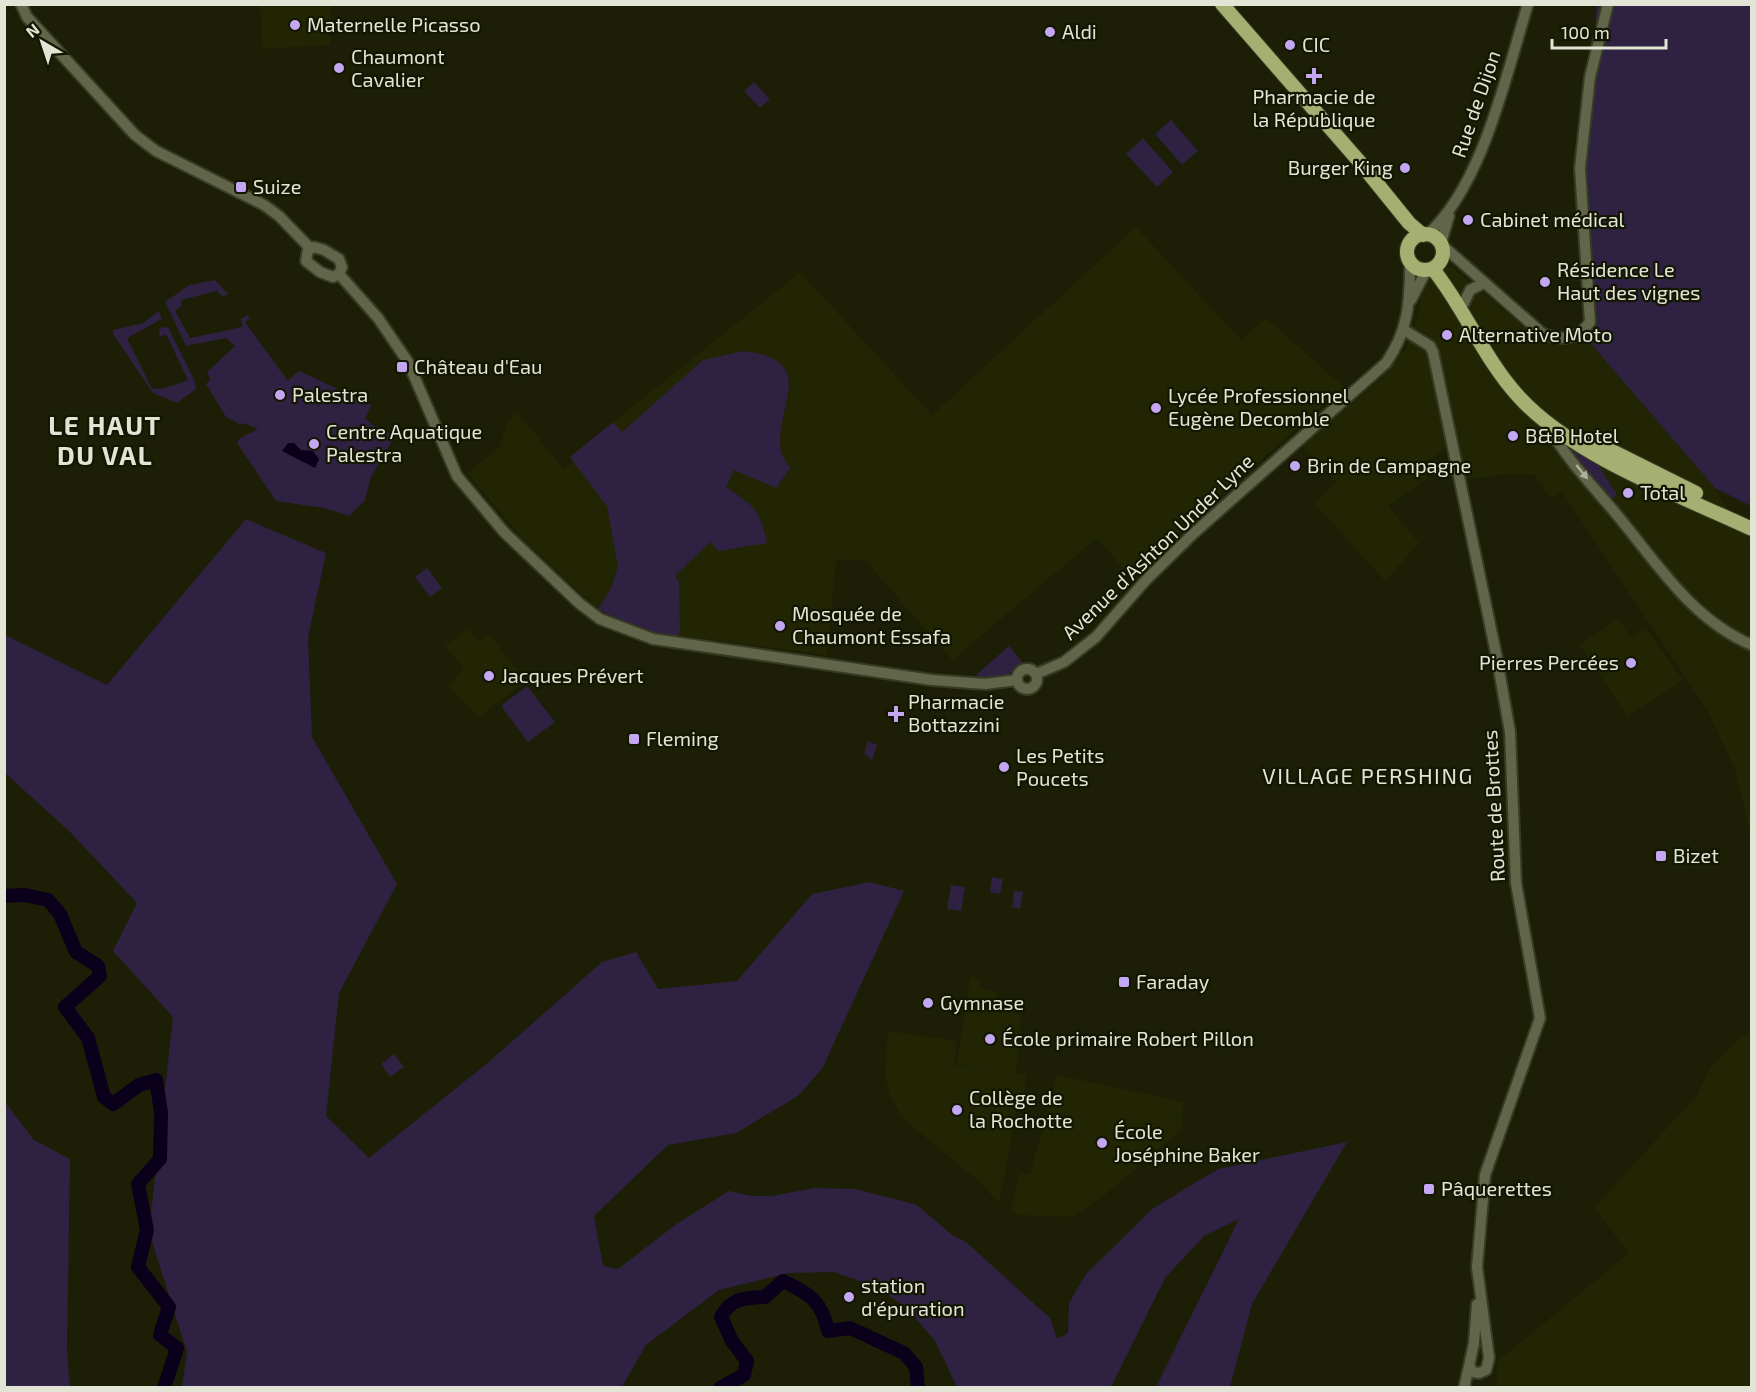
<svg xmlns="http://www.w3.org/2000/svg" width="1756" height="1392" viewBox="0 0 1756 1392" font-family="'Exo 2',sans-serif">
  <rect width="100%" height="100%" fill="#1c1f06"/>
  <!-- built -->
  <path fill="#212504" d="M260,5H331L330,45L262,49Z
    M1136,227L1241,340L1266,318L1344,387L1129,576L1097,538L952,660L866,561L836,559L827,655L637,630L598,609L526,543L467,474L500,446L507,423L518,413L564,470L574,462L570,457L800,272L932,415Z
    M1450,266L1523,326L1552,341L1567,344L1585,337L1715,488L1735,521L1751,529V835L1734,767L1707,710L1562,492L1551,499L1535,475L1509,474L1454,481L1447,448L1420,465L1428,478L1388,506L1419,543L1385,581L1315,504L1336,482L1302,446L1379,380L1406,349L1418,317L1423,282Z
    M1619,618L1631,638L1646,628L1683,680L1627,716L1580,645Z
    M468,629L478,642L489,634L526,682L478,717L448,686L463,669L445,645Z
    M970,978L980,980V988L997,992L995,1010L1021,1014L1016,1073L1026,1075L1024,1093L1018,1102L999,1204L981,1183L902,1118L890,1095L885,1076L888,1031L956,1041L955,1065L984,1069L957,1064Z
    M1751,1031V1387H1496L1498,1361L1629,1253L1594,1208L1697,1095L1710,1068L1733,1044Z
    M1057,1075L1183,1102L1182,1130L1101,1198L1071,1217L1019,1215L1011,1210L1019,1174H1030Z"/>
  <!-- green -->
  <path fill="#2e2141" d="M1597,5H1751V506L1715,488L1585,337L1597,321L1586,168Z
    M754,82L770,99L760,108L744,91Z
    M1171,120L1198,151L1182,165L1155,134Z
    M1143,138L1173,172L1157,187L1126,154Z
    M215,280L228,294L223,297L217,291L181,300L182,306L175,311L190,338L242,327L241,319L247,315L250,318L245,322L288,381L298,371L302,372L371,405L365,418L371,424L395,436L371,477L365,500L349,516L324,508L276,501L237,443L239,439L258,429L244,423L241,425L226,417L206,384L210,380L207,372L235,346L226,338L186,346L165,302L189,285Z
    M159,311L162,319L127,338L152,389L165,388L188,380L166,334L160,337L159,328L168,327L195,382L196,389L177,403L153,393L113,334V330L143,323Z
    M743,351C822,360 773,408 781,451C782,456 787,463 790,468L776,488L734,470L726,487C754,506 760,509 767,543L719,551L710,542L675,576L679,582L680,631L677,637L637,630L598,609L612,586L618,566L607,506L570,457L613,422L622,432L703,360Z
    M1563,439L1599,466L1617,495L1611,500L1568,452Z
    M246,519L326,553L308,637L312,737L397,884L339,993L326,1116L369,1158L490,1061L602,962L636,952L658,989L737,981L812,894L870,882L904,891L822,1069L798,1096L736,1133L668,1145L594,1216L603,1266L618,1269L675,1225L729,1191L752,1196H772L814,1188L856,1189L917,1205L952,1235L966,1242L1050,1318L1057,1339L1068,1333L1069,1303L1086,1274L1152,1209L1218,1169L1347,1142L1252,1304L1230,1387H1156L1239,1219L1204,1236L1165,1278L1111,1387H957L935,1341L906,1307L874,1286L834,1272L788,1273L719,1290L646,1345L622,1387H182L187,1352L149,1232L173,1017L113,951L137,903L70,832L5,773V635L107,685Z
    M427,568L442,588L430,597L415,577Z
    M1009,646L1023,663C1012,674 992,684 976,675Z
    M527,686L555,722L528,742L501,706Z
    M868,741L877,745L872,760L864,753Z
    M992,877L1003,879L1000,894L990,892Z
    M951,885L965,887L961,911L947,909Z
    M1014,891L1023,892L1020,909L1012,907Z
    M394,1054L404,1067L390,1077L381,1064Z
    M4,1101L34,1140L70,1159L67,1351L70,1387H5Z"/>
  <!-- water -->
  <path fill="#0a001c" d="M288,443H294L301,450L313,451L319,459L315,468L282,451Z"/>
  <g fill="none" stroke-linecap="round" stroke-linejoin="round">
    <!-- river -->
    <path stroke="#0a001c" stroke-width="14" d="M4,896L25,895L48,900L60,914L76,952L98,966L100,976L65,1007L88,1038L104,1097L113,1104L139,1085L156,1080L161,1112L160,1159L138,1184L147,1230L138,1267L169,1307L160,1335L177,1348L164,1388
      M720,1388L744,1375L747,1361L732,1341L721,1317C731,1298 744,1298 765,1297L783,1281C810,1294 822,1301 828,1331L850,1328L904,1353L916,1367L918,1388"/>
    <defs>
      <path id="tertiary" d="M21,4L27,17L135,135L156,151L264,205L279,216L311,249
        M1427,235C1483,185 1506,75 1528,4
        M1441,243L1449,216
        M1443,246L1543,334C1563,341 1577,340 1590,322L1580,168L1590,77L1608,4
        M314,247L324,250L339,259L342,267L339,274L333,277L320,272L306,261L308,250Z
        M339,274L378,318L408,362L457,476L504,532L579,603L600,619L653,639L932,680L985,684L1017,680
        M1411,300L1426,271
        M1464,303L1470,290L1484,283
        M1404,330L1430,346L1433,352L1496,653L1510,732L1516,883L1540,1018L1485,1175L1477,1267L1489,1358L1486,1370L1479,1373L1473,1372L1469,1366L1474,1343
        M1549,427C1566,459 1594,487 1617,515C1658,564 1691,619 1752,645
        M1017 679a10 10 0 1 1 20 0a10 10 0 1 1-20 0Z
        M1036,674L1064,662L1096,637L1146,580L1194,533L1386,363C1409,330 1410,300 1410,261
        M1474,1343L1477,1304
        M1464,1388L1469,1366"/>
      <path id="primary" d="M1222,4L1358,160L1409,223L1423,235
        M1407 252a18 18 0 1 1 36 0a18 18 0 1 1-36 0Z
        M1433,269C1465,309 1484,359 1519,397C1573,456 1679,495 1752,529
        M1590,440L1696,493"/>
    </defs>
    <!-- tertiary casing -->
    <use href="#tertiary" stroke="#383b23" stroke-width="14"/>
    <!-- primary casing -->
    <use href="#primary" stroke="#383b23" stroke-width="16"/>
    <!-- tertiary -->
    <use href="#tertiary" stroke="#616549" stroke-width="10"/>
    <!-- primary -->
    <use href="#primary" stroke="#a6af72" stroke-width="14"/>
  </g>
  <!-- one-way arrows -->
  <defs><path id="oneway-solid" d="M-6-.8H1V-3.2L6.5 0L1 3.2V.8H-6Z" transform="scale(1.5)"/></defs>
  <use fill="#aeb29d" href="#oneway-solid" transform="translate(1582 472) rotate(51)"/>
  <!-- markers -->
  <g fill="#c3a7f2" stroke="#131600" stroke-width="2">
    <circle cx="295" cy="25" r="6"/>
    <circle cx="1050" cy="32" r="6"/>
    <circle cx="1290" cy="45" r="6"/>
    <circle cx="339" cy="68" r="6"/>
    <path d="M1311 67h6v6h6v6h-6v6h-6v-6h-6v-6h6z"/>
    <circle cx="1405" cy="168" r="6"/>
    <rect x="235" y="181" width="12" height="12" rx="3"/>
    <circle cx="1468" cy="220" r="6"/>
    <circle cx="1545" cy="282" r="6"/>
    <circle cx="1447" cy="335" r="6"/>
    <rect x="396" y="361" width="12" height="12" rx="3"/>
    <circle cx="280" cy="395" r="6"/>
    <circle cx="1156" cy="408" r="6"/>
    <circle cx="1513" cy="436" r="6"/>
    <circle cx="314" cy="444" r="6"/>
    <circle cx="1295" cy="466" r="6"/>
    <circle cx="1628" cy="493" r="6"/>
    <circle cx="780" cy="626" r="6"/>
    <circle cx="1631" cy="663" r="6"/>
    <circle cx="489" cy="676" r="6"/>
    <path d="M893 705h6v6h6v6h-6v6h-6v-6h-6v-6h6z"/>
    <rect x="628" y="733" width="12" height="12" rx="3"/>
    <circle cx="1004" cy="767" r="6"/>
    <rect x="1655" y="850" width="12" height="12" rx="3"/>
    <rect x="1118" y="976" width="12" height="12" rx="3"/>
    <circle cx="928" cy="1003" r="6"/>
    <circle cx="990" cy="1039" r="6"/>
    <circle cx="957" cy="1110" r="6"/>
    <circle cx="1102" cy="1143" r="6"/>
    <rect x="1423" y="1183" width="12" height="12" rx="3"/>
    <circle cx="849" cy="1297" r="6"/>
  </g>
  <g text-anchor="middle" stroke-width="4.5" stroke-linejoin="round" paint-order="stroke">
    <!-- poi labels -->
    <g font-size="20" fill="#e2e5d5" stroke="#131600" text-anchor="start">
      <text x="307" y="32">Maternelle Picasso</text>
      <text x="1062" y="39">Aldi</text>
      <text x="1302" y="52">CIC</text>
      <text x="351" y="64">Chaumont<tspan x="351" dy="23">Cavalier</tspan></text>
      <text x="1314" y="104" text-anchor="middle">Pharmacie de<tspan x="1314" dy="23">la République</tspan></text>
      <text x="1393" y="175" text-anchor="end">Burger King</text>
      <text x="253" y="194">Suize</text>
      <text x="1480" y="227">Cabinet médical</text>
      <text x="1557" y="277">Résidence Le<tspan x="1557" dy="23">Haut des vignes</tspan></text>
      <text x="1459" y="342">Alternative Moto</text>
      <text x="414" y="374">Château d'Eau</text>
      <text x="292" y="402">Palestra</text>
      <text x="1168" y="403">Lycée Professionnel<tspan x="1168" dy="23">Eugène Decomble</tspan></text>
      <text x="326" y="439">Centre Aquatique<tspan x="326" dy="23">Palestra</tspan></text>
      <text x="1525" y="443">B&amp;B Hotel</text>
      <text x="1307" y="473">Brin de Campagne</text>
      <text x="1640" y="500">Total</text>
      <text x="792" y="621">Mosquée de<tspan x="792" dy="23">Chaumont Essafa</tspan></text>
      <text x="1619" y="670" text-anchor="end">Pierres Percées</text>
      <text x="501" y="683">Jacques Prévert</text>
      <text x="908" y="709">Pharmacie<tspan x="908" dy="23">Bottazzini</tspan></text>
      <text x="646" y="746">Fleming</text>
      <text x="1016" y="763">Les Petits<tspan x="1016" dy="23">Poucets</tspan></text>
      <text x="1673" y="863">Bizet</text>
      <text x="1136" y="989">Faraday</text>
      <text x="940" y="1010">Gymnase</text>
      <text x="1002" y="1046">École primaire Robert Pillon</text>
      <text x="969" y="1105">Collège de<tspan x="969" dy="23">la Rochotte</tspan></text>
      <text x="1114" y="1139">École<tspan x="1114" dy="23">Joséphine Baker</tspan></text>
      <text x="1441" y="1196">Pâquerettes</text>
      <text x="861" y="1293">station<tspan x="861" dy="23">d'épuration</tspan></text>
    </g>
    <!-- street labels -->
    <g font-size="20" fill="#e2e5d5" stroke="#131600">
      <text transform="translate(1476 104) rotate(-71)" y="7">Rue de Dijon</text>
      <text transform="translate(1158 547) rotate(-44)" y="7">Avenue d'Ashton Under Lyne</text>
      <text transform="translate(1494 806) rotate(-93)" y="7">Route de Brottes</text>
    </g>
    <!-- quarter labels -->
    <g font-size="22" letter-spacing="1.5" fill="#e2e5d5" stroke="#131600">
      <text x="1368" y="784">VILLAGE PERSHING</text>
    </g>
    <!-- district labels -->
    <g font-size="26" font-weight="bold" letter-spacing="1.5" fill="#e2e5d5" stroke="#131600">
      <text x="105" y="435">LE HAUT<tspan x="105" dy="30">DU VAL</tspan></text>
    </g>
  </g>
  <!-- border -->
  <rect width="1756" height="1392" fill="none" stroke="#e2e5d5" stroke-width="12"/>
  <!-- north arrow -->
  <g transform="translate(42 42) rotate(321)" stroke="#131600" stroke-width="4.5" paint-order="stroke">
  <path d="M0-4.5L10 22L0 15L-10 22Z" fill="#e2e5d5"/>
  <text y="-9" font-size="16" font-weight="bold" text-anchor="middle" fill="#e2e5d5">N</text>
  </g>
  <!-- scale -->
  <path d="M1552 39v9h114v-9" fill="none" stroke="#e2e5d5" stroke-width="3"/>
  <text x="1561" y="39" font-size="18" fill="#e2e5d5" stroke="#131600" stroke-width="4.5" paint-order="stroke">100 m</text>
</svg>
